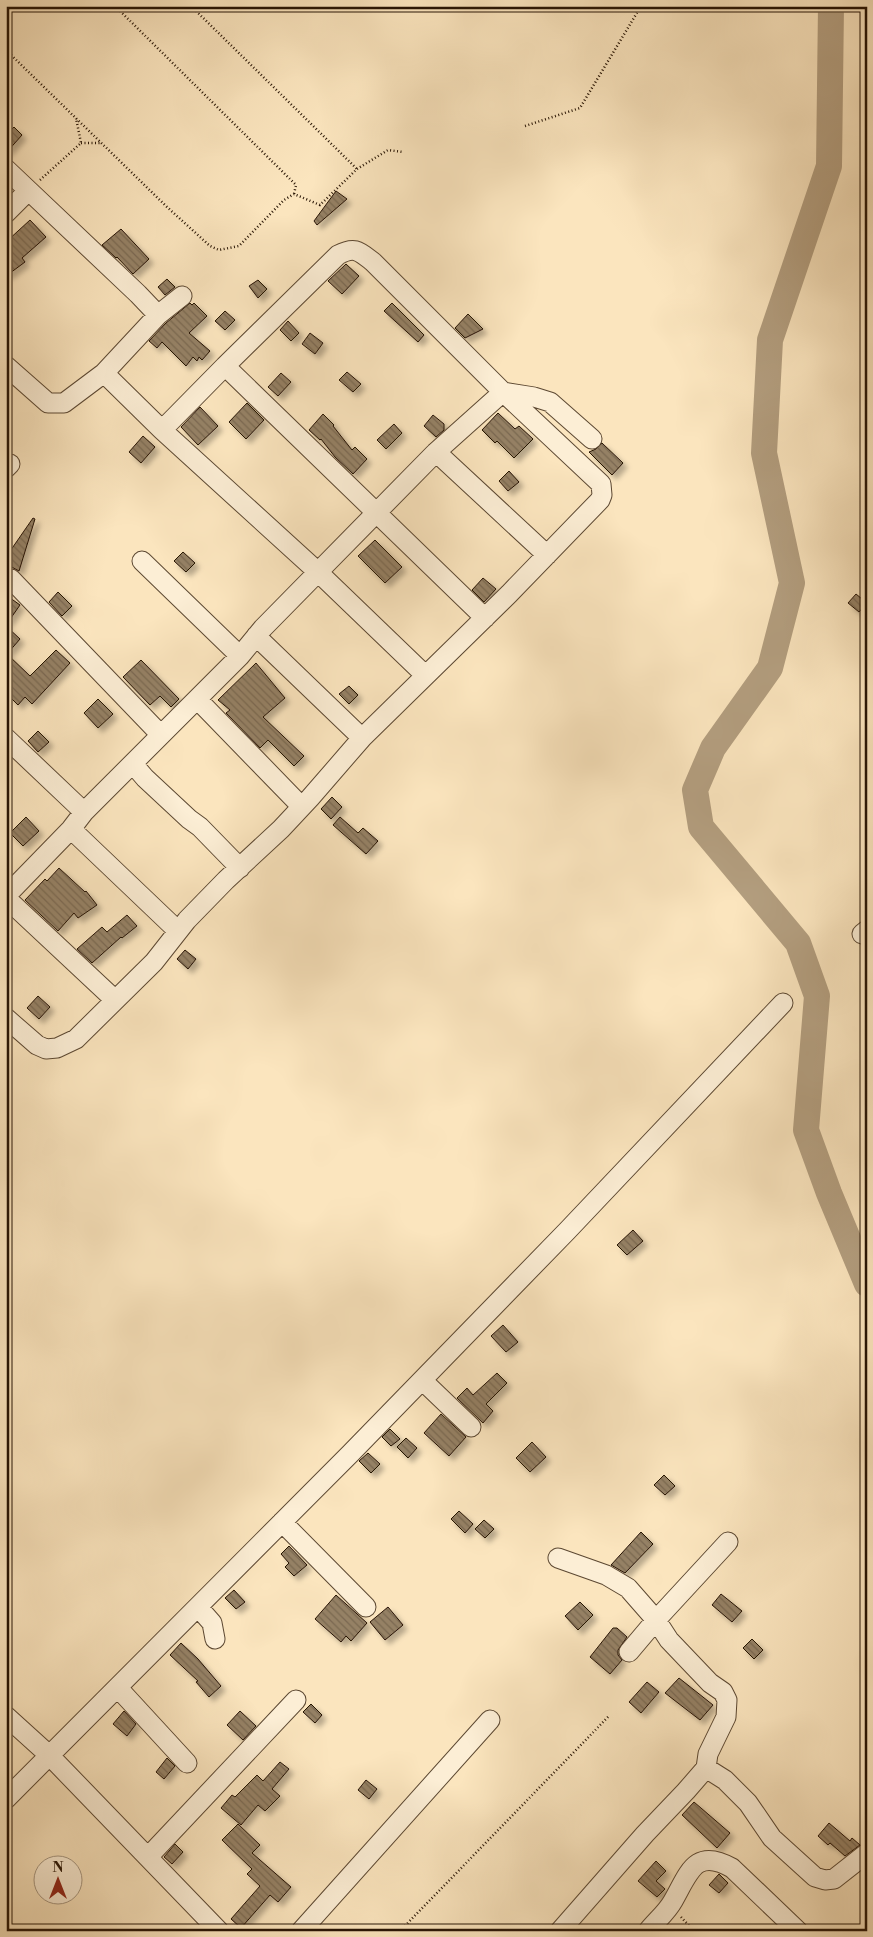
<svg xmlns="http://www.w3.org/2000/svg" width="873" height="1937" viewBox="0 0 873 1937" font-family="'Libre Bodoni',serif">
  <defs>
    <pattern id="building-back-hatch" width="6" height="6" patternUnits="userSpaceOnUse" patternTransform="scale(1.25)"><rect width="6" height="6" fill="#958165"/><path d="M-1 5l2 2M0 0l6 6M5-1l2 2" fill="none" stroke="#7a6851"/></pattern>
    <filter id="shadow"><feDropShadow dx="4.5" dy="4.5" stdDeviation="2.5" flood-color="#0004"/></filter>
  </defs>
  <rect width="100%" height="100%" fill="#fbe5be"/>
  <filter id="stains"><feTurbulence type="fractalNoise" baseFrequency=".004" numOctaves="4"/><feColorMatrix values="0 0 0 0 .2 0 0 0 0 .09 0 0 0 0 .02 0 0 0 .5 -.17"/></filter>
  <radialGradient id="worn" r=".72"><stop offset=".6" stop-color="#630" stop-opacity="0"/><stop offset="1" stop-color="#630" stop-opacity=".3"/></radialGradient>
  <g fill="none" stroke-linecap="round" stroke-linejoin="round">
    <!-- river -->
    <path stroke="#b39e7f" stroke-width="26" d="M831,6L829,166L770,340L764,453L792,583L770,668L713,748L695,790L701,827L798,943L817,996L806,1130L829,1193L867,1284"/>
  </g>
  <!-- building -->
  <path fill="url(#building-back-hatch)" stroke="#271404" filter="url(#shadow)" d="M14,127L22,135L6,153V135Z
    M336,191L347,199L317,225L314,221Z
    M30,220L46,237L22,258L25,262L6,276V242Z
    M121,229L149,259L133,274L117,257L116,258L102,245Z
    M346,264L359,276L342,294L328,281Z
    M167,279L175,287L165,295L158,287Z
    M258,280L267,289L258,298L249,286Z
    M190,303L192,305L194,303L207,316L189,333L210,351L202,360L199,357L197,361L193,357L186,366L162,342L157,348L149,341L166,323Z
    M392,303L424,335L418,342L384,311Z
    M225,311L235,320L225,330L215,321Z
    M468,314L483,329L465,338L455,328Z
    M288,321L299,333L291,341L280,330Z
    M310,333L323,343L315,354L302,344Z
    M347,372L361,384L353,392L339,380Z
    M281,373L291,382L278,396L268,387Z
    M247,403L264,420L246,439L229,422Z
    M200,407L218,426L198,445L181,427Z
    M498,413L515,429L519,426L533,439L514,458L497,441L495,443L482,430Z
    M323,414L334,425L333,426L352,450L355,447L367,459L353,474L335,457L321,439L320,440L309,430Z
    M433,415L444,424V430L436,437L424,426Z
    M394,424L402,433L386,449L377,440Z
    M143,436L155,447L141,463L129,452Z
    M602,443L623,463L612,475L589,452L596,449Z
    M509,471L519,482L508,491L499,481Z
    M33,518L35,519L19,571L6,564V557Z
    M375,540L402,567L385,583L358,556Z
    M183,552L195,563L186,572L174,561Z
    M483,578L496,589L484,602L472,590Z
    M58,592L72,606L62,616L49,602Z
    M856,594L867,603L859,612L848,603Z
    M6,595L20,605L6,625Z
    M6,626L20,639L7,654L30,676L56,650L70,663L32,704L25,697L18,705L6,693Z
    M141,660L179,699L171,707L160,696L150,705L123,677Z
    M256,663L285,698L263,717L304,756L294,766L268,740L260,748L226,713L230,710L218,700Z
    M349,686L358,695L349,704L339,694Z
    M98,699L113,714L98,728L84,713Z
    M38,731L49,742L38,752L28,741Z
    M332,797L342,807L331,819L321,809Z
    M26,817L39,831L23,846L10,833Z
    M340,817L358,833L363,828L378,841L366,854L333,825Z
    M59,868L85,892L86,891L97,905L78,918L74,913L58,931L25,900L45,879L47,881Z
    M127,915L137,926L122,938L121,937L92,963L77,949L102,927L107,932Z
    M185,950L196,959L188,969L177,959Z
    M38,996L50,1007L39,1019L27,1008Z
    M633,1230L643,1241L627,1255L617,1245Z
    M503,1325L518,1342L506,1352L491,1336Z
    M497,1373L507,1383L486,1404L493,1411L483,1423L457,1398L467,1388L473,1395Z
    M441,1414L466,1437L449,1456L424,1433Z
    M390,1429L400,1439L391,1446L382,1437Z
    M406,1438L417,1448L408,1458L397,1447Z
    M532,1442L546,1457L530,1472L516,1458Z
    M368,1453L380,1464L371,1473L359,1461Z
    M664,1475L675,1486L665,1495L654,1485Z
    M459,1511L473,1524L465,1533L451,1519Z
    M484,1520L494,1529L485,1538L475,1529Z
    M641,1532L653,1544L625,1573L611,1565Z
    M289,1546L307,1565L294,1576L285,1567L289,1563L281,1554Z
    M234,1590L245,1602L236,1609L225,1598Z
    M721,1594L742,1611L732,1622L712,1605Z
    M336,1595L367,1623L351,1641L346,1636L341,1642L315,1619Z
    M580,1602L593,1615L578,1630L565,1616Z
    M388,1607L403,1625L385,1640L370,1622Z
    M613,1628H617L627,1637L618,1650V1655L622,1660L610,1674L590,1657Z
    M752,1639L763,1650L754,1659L743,1648Z
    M181,1643L198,1659L221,1686L209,1697L196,1682L198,1681L170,1655Z
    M679,1678L713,1705L700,1720L665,1693Z
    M647,1682L659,1692L641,1713L629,1702Z
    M311,1704L322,1715L315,1723L303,1712Z
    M124,1711L136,1724L127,1736L113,1724Z
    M240,1711L256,1726L243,1740L227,1725Z
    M167,1758L175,1766L164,1779L156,1772Z
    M280,1762L289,1769L272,1789L280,1796L265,1811L258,1805L241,1825L221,1808L232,1795L235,1797L257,1775L263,1781Z
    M366,1780L377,1789L369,1799L358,1790Z
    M694,1802L730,1833L717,1848L682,1815Z
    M829,1823L850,1841L852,1838L860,1845L845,1856L830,1843L828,1845L818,1836Z
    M238,1824L260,1845L252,1853L291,1887L278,1902L270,1895L241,1928L231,1919L260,1886L247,1874L252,1869L222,1840Z
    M175,1844L183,1852L172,1864L164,1857Z
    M656,1861L666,1871L656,1881L665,1889L657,1897L638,1881Z
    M719,1874L728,1883L719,1893L709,1885Z"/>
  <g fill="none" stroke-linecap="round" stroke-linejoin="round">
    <defs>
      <path id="minor" d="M6,169L138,294L158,315L104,373L64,403H48L6,366
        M6,213L28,191
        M158,315L182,296
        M104,373L162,430
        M503,392L534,397L550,402L592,439
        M436,452L547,555
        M6,468L10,464
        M142,561L240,656
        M11,579L160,734
        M256,636L362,738
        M425,675L319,573L162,430L225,366L485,618
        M197,699L301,806
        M6,738L84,812
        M133,764L145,778L189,819L200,827L240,868
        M71,829L178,931
        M6,896L71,829L84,812L240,656L263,628L436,452L503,392L373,262C359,251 355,246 338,255L225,366
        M6,898L115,1000
        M862,934L867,930
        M6,1018L37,1045L46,1049L57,1048L76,1039L154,962L187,920L226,880L281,829L310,798L362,738L509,594L600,500L602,495L601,484L503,392
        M422,1380L471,1427
        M282,1522L366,1607
        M558,1558L606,1575L628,1588L656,1620L669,1640L710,1683L723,1692L727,1700L726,1717L708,1754L706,1768
        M198,1607L212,1623L215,1639
        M629,1652L656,1620L728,1542
        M118,1688L187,1763
        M6,1716L49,1755L219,1931
        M6,1799L350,1454L567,1231L783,1003
        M148,1857L296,1700
        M301,1931L490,1720
        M560,1931L645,1834L686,1791L706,1768L725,1780L748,1803L772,1838L815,1877L825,1880L834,1879L867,1853
        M648,1931C656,1921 667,1912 673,1901C689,1873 695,1847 732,1868L798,1931"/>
    </defs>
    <!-- minor casing -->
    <use href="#minor" stroke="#5c4832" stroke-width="21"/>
    <!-- path -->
    <path stroke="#271404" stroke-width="2.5" stroke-dasharray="1 2.5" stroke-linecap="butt" d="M115,6L296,185L294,194
      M191,6L357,169
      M6,50L167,207L210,246L219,250L239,246L284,200L294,194L320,205L357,169L388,150L403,152
      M525,126L580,108L641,6
      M81,143H100
      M40,180L81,143L76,118
      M681,1917L694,1931
      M400,1931L609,1716"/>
    <!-- minor -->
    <use href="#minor" stroke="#fceed5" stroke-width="19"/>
  </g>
  <!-- margin -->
  <rect width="873" height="1937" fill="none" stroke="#fbe5be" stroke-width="25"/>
  <rect x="8" y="8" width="858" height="1922" fill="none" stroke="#271404" stroke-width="2.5"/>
  <rect x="12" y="12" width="848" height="1912" fill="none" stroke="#271404"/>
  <!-- north arrow -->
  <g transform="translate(58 1880)"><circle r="24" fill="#fceed5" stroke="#a79781"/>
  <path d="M0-4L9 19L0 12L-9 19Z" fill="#8f2418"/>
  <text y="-8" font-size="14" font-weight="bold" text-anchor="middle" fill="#271404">N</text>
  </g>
  <rect width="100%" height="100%" filter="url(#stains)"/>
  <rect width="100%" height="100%" fill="url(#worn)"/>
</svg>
